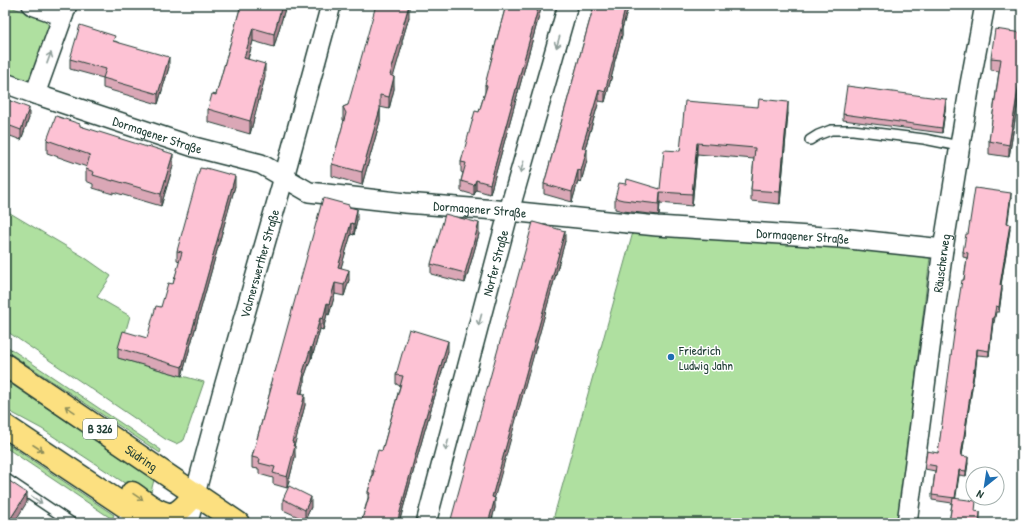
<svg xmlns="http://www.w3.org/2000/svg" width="1027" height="528" viewBox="0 0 1027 528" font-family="'Patrick Hand',sans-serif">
  <rect width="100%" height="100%" fill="#fff"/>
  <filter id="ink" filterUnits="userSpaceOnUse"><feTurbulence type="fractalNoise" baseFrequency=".025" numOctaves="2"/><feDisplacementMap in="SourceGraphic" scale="8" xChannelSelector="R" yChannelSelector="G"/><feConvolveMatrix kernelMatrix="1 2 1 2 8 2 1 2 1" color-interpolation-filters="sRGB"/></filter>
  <g filter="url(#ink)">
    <!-- green -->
    <path fill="#afe0a0" stroke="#678e6a" d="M5,5L44,19L51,29L32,78L23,83L5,77Z
      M5,210L84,257L111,276L97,297L130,316L118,358L204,382L184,440L176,444L165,439L5,330Z
      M635,225L930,257L898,523H552Z
      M5,345L161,450L160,453L5,350Z
      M5,380L154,480L149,499L42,429L5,409Z
      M5,442L114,515L112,519L5,447Z"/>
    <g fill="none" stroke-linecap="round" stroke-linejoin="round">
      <defs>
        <path id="service" d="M810,140L818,135L831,130H853L924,139L959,146
          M5,478L72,523
          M121,523L129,509"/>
        <g id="minor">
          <path d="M32,5L63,16"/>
          <path id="s1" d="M5,83L35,94L194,147L261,164L309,192L405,203L509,211L657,226L840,238L943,249"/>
          <path d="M35,94L67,5"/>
          <path id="s2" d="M188,523L195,494L222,394L284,177L331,5"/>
          <path id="s3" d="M426,523L509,211L568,5"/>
          <path id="s4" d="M907,523L943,249L970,84L985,5"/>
        </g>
        <g id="primary">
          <path id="s5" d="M5,365L238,523"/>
          <path d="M5,426L89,482L150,523"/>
          <path d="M132,493C141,499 155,511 165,513C169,515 173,514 177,512C184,508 190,500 195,494"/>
        </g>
      </defs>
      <!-- service casing -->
      <use href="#service" stroke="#1f3d34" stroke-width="12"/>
      <!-- minor casing -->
      <use href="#minor" stroke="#1f3d34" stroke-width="22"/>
      <!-- primary casing -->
      <use href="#primary" stroke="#1f3d34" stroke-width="25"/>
      <!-- service -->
      <use href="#service" stroke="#fff" stroke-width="9"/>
      <!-- minor -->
      <use href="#minor" stroke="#fff" stroke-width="19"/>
      <!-- primary -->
      <use href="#primary" stroke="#fce080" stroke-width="22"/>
    </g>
    <!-- wall -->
    <path fill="#daa7b6" stroke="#1f3d34" d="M241,5H286L274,47L253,41L248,59L265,77L250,134L208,122V109L216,95Z
      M506,5H542L490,194L476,190L474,195L461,191V181L463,173L461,172V162L479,112L485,92V85L490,68V65Z
      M594,5H629L622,29V35L614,64V67L605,102L599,101L585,149L587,160L581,182L578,181L572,202L544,194V184Z
      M409,17L402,41V46L393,76L394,89L389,109L380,107V121L362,185L332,176V164L344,121L343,120V107L348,105Z
      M1022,33V84L1021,83L1009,157L989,154V141L999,71L991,70V58Z
      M115,41L169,67L158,104L103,88V78L70,69V59Z
      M5,99L29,118L21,140L5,134Z
      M946,104L942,133L843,120V114Z
      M758,107L788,113L780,204L751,201V190L754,159L697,154L692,206L660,203L659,215L623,211L615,209V198L626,184L660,189L680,151Z
      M80,126L173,166L161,206L113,192V194L93,188V184L86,181V169L87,167L47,153V140Z
      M235,186L182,376L118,358V348L147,338L161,307L173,284L180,261L177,260V251Z
      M1011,198L1007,223L1010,229L1001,285L1002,290L999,312H996L994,323L993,322L989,356L977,355L975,374H974L962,456L968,463L966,476L959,475L955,498L976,511L980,521V523H949L952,503L932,500V495L935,471L925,469V464L938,453L967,258L963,257V252L968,234Z
      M349,207L357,220L354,235L351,234L341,267L349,280L344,296L335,294L329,315L327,314L323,330L320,329L312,358H311L304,378V384L302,393L305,405L294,446L295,457L287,488L273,484V478L259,474V469L252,468V457L270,392V385L275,372Z
      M479,234L465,283L431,274V264Z
      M565,241L494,498L495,508L491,523H450Z
      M448,351L424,433L399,523H361L368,498V492L372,477V471L382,451L400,386L396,384V375Z
      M283,499L311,507L305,520L283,510Z"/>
    <!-- shaded-wall -->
    <path fill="#b18894" stroke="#1f3d34" d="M282,5H286L274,47V34Z
      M409,5V17L402,41V46L390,88V75Z
      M539,5H542L490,194V184Z
      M626,5H629L622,29V35L614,64V67L605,102V92L621,25Z
      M253,28V41L244,72V58Z
      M169,57V67L158,104V94Z
      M265,64V77L250,134V121Z
      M1021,71V83L1009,157V145Z
      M394,77V89L389,109V97Z
      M599,90V101L582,158V148Z
      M946,99V104L942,133V128Z
      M788,102V113L780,204V192Z
      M29,108V118L21,140V130Z
      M380,109V121L362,185V172Z
      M697,143V154L692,206V194Z
      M587,149V160L581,182V171Z
      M173,154V166L161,206V194Z
      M578,170V181L572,202V192Z
      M235,176V186L182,376V367Z
      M476,180V190L474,195V185Z
      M660,192V203L659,215V204Z
      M1011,193V198L1007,228V223Z
      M357,209V220L354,235V224Z
      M351,223V234L338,278V267Z
      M479,223V234L465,283V273Z
      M1010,224V229L1000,290V285Z
      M565,231V241L492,507V497Z
      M349,270V280L344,296V285Z
      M335,283V294L329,315V304Z
      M1002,285V290L999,312V307Z
      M327,303V314L323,330V319Z
      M993,317V322L989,356V351Z
      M320,318V329L312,358V347Z
      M448,341V351L424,433L399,523H397L424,423Z
      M311,347V358L304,378V384L299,404V393L303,372Z
      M977,349V355L975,374V369Z
      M974,369V374L961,462V456Z
      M305,394V405L294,447L295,446V457L287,488V477L292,442Z
      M968,457V463L966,476V471Z
      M959,470V475L955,503V498Z
      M27,493V502L14,523H9V521Z
      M311,497V507L305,520V510Z
      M495,498V508L491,523H489V520Z
      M980,512V523H979Z"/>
    <!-- building -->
    <path fill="#fdc2d4" stroke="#1f3d34" d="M241,5H282L274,34L253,28L244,58L265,64L250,121L208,109L212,94L216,95Z
      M376,5H409L401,33L402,34L390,75L394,77L389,97L380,95V109L362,172L332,164L346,113L343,107L348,105Z
      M506,5H539L490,184L476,180L474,185L461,181L466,163L461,162L475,111L479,112L487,86L485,85L490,65Z
      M594,5H626L621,25H622L613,57H614L605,92L599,90L582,148L587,149L581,171L578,170L572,192L544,184Z
      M80,25L115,36L113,41L169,57L158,94L103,78L106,69L70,59Z
      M995,29L1022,33V71H1021L1009,145L989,141L1001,59L991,58Z
      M847,86L946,99L942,128L843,114Z
      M5,99L29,108L21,130L5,124Z
      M759,99L788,102L780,192L751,190L755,148L697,143L692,194L660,192L659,204L623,200L615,198L619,183L626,184L627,179L660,189L664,150L680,151L685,101L758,107Z
      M56,116L80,124V126L147,147L148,146L173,154L161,194L113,180V181L93,175L94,172L86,169L90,155L47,140Z
      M200,168L206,169V168L235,176L182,367L118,348L123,331L147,338L156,306L161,307L168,283L173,284L182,252L177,251Z
      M975,188L1011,193L1007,223L1010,224L1000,285H1002L999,307L996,306L994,317H993L989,351L977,349L975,369H974L961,456L968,457L966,471L959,470L955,498L932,495L936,466L925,464L927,451L938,453L957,312L962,280H964L968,253L963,252L966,234H968Z
      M323,198L349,205V207L357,209L354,224L351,223L338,267L349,270L344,285L335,283L329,304L327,303L323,319L320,318L312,347H311L303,372L304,373L299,393L305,394L292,442L294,443L293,446H295L287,477L273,473L275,467L259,463L260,459L252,457L272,385H270L274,372H275Z
      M445,214L479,223L465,273L431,264Z
      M533,222L565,231L492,497L495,498L489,520L486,519L485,523H450Z
      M409,329L448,341L424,423L397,523H361L370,493L368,492L374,471H372L378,450L382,451L403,376L396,375Z
      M5,478L27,493L9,521L12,523H5Z
      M289,486L311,497L305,510L283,499Z
      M953,498L976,501L975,511L980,512L979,523H949Z"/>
    <!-- one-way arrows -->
    <defs><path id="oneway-shaft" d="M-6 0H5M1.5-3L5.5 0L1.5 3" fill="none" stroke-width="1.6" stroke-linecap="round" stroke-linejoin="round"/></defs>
    <g stroke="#8f9e9a">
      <use href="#oneway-shaft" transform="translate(558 42) rotate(106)"/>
      <use href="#oneway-shaft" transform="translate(49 58) rotate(-70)"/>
      <use href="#oneway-shaft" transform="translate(522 167) rotate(106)"/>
      <use href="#oneway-shaft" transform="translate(480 320) rotate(105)"/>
      <use href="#oneway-shaft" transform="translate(447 445) rotate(105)"/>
      <use href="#oneway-shaft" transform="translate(37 500) rotate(34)"/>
    </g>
    <g stroke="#8e8e5a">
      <use href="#oneway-shaft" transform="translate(70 409) rotate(-146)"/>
      <use href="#oneway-shaft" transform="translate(38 448) rotate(33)"/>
      <use href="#oneway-shaft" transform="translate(138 497) rotate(34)"/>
    </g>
  </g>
  <!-- markers -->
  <circle fill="#1f6fb2" stroke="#fff" stroke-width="1.5" cx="671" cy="357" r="4"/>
  <g text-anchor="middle" stroke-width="3" stroke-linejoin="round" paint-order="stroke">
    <!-- shield labels -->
    <rect fill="#fff" stroke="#627771" stroke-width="1" x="83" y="419" width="34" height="20" rx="3"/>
    <g font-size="12" font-weight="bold" fill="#1f3d34">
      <text x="100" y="433">B 326</text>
    </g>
    <!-- street labels -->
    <g font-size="13" fill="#1f3d34" stroke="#fff">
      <text dy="5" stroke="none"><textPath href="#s1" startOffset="161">Dormagener Straße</textPath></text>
      <text dy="5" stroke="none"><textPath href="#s1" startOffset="496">Dormagener Straße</textPath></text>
      <text dy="5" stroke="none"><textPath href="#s1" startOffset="820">Dormagener Straße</textPath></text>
      <text dy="5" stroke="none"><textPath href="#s3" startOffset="269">Norfer Straße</textPath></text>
      <text dy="5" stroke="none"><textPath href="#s4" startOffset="262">Räuscherweg</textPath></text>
      <text dy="5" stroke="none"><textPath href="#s2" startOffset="269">Volmerswerther Straße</textPath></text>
      <text dy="5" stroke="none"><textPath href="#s5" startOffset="165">Südring</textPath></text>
    </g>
    <!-- poi labels -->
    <g font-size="13" fill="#1f3d34" stroke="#fff" text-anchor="start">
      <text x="679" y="355">Friedrich<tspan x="679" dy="15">Ludwig Jahn</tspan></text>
    </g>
  </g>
  <!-- margin -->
  <rect width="1027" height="528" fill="none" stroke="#fff" stroke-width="20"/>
  <rect x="10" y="10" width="1007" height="508" fill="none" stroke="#1f3d34" stroke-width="1.5" filter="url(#ink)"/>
  <!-- north arrow -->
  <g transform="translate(985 486) rotate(210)"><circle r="19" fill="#ffffff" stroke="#a5b1ae"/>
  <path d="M0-3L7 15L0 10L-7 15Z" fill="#1f6fb2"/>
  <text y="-6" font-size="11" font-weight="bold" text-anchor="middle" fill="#1f3d34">N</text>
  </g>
</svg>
